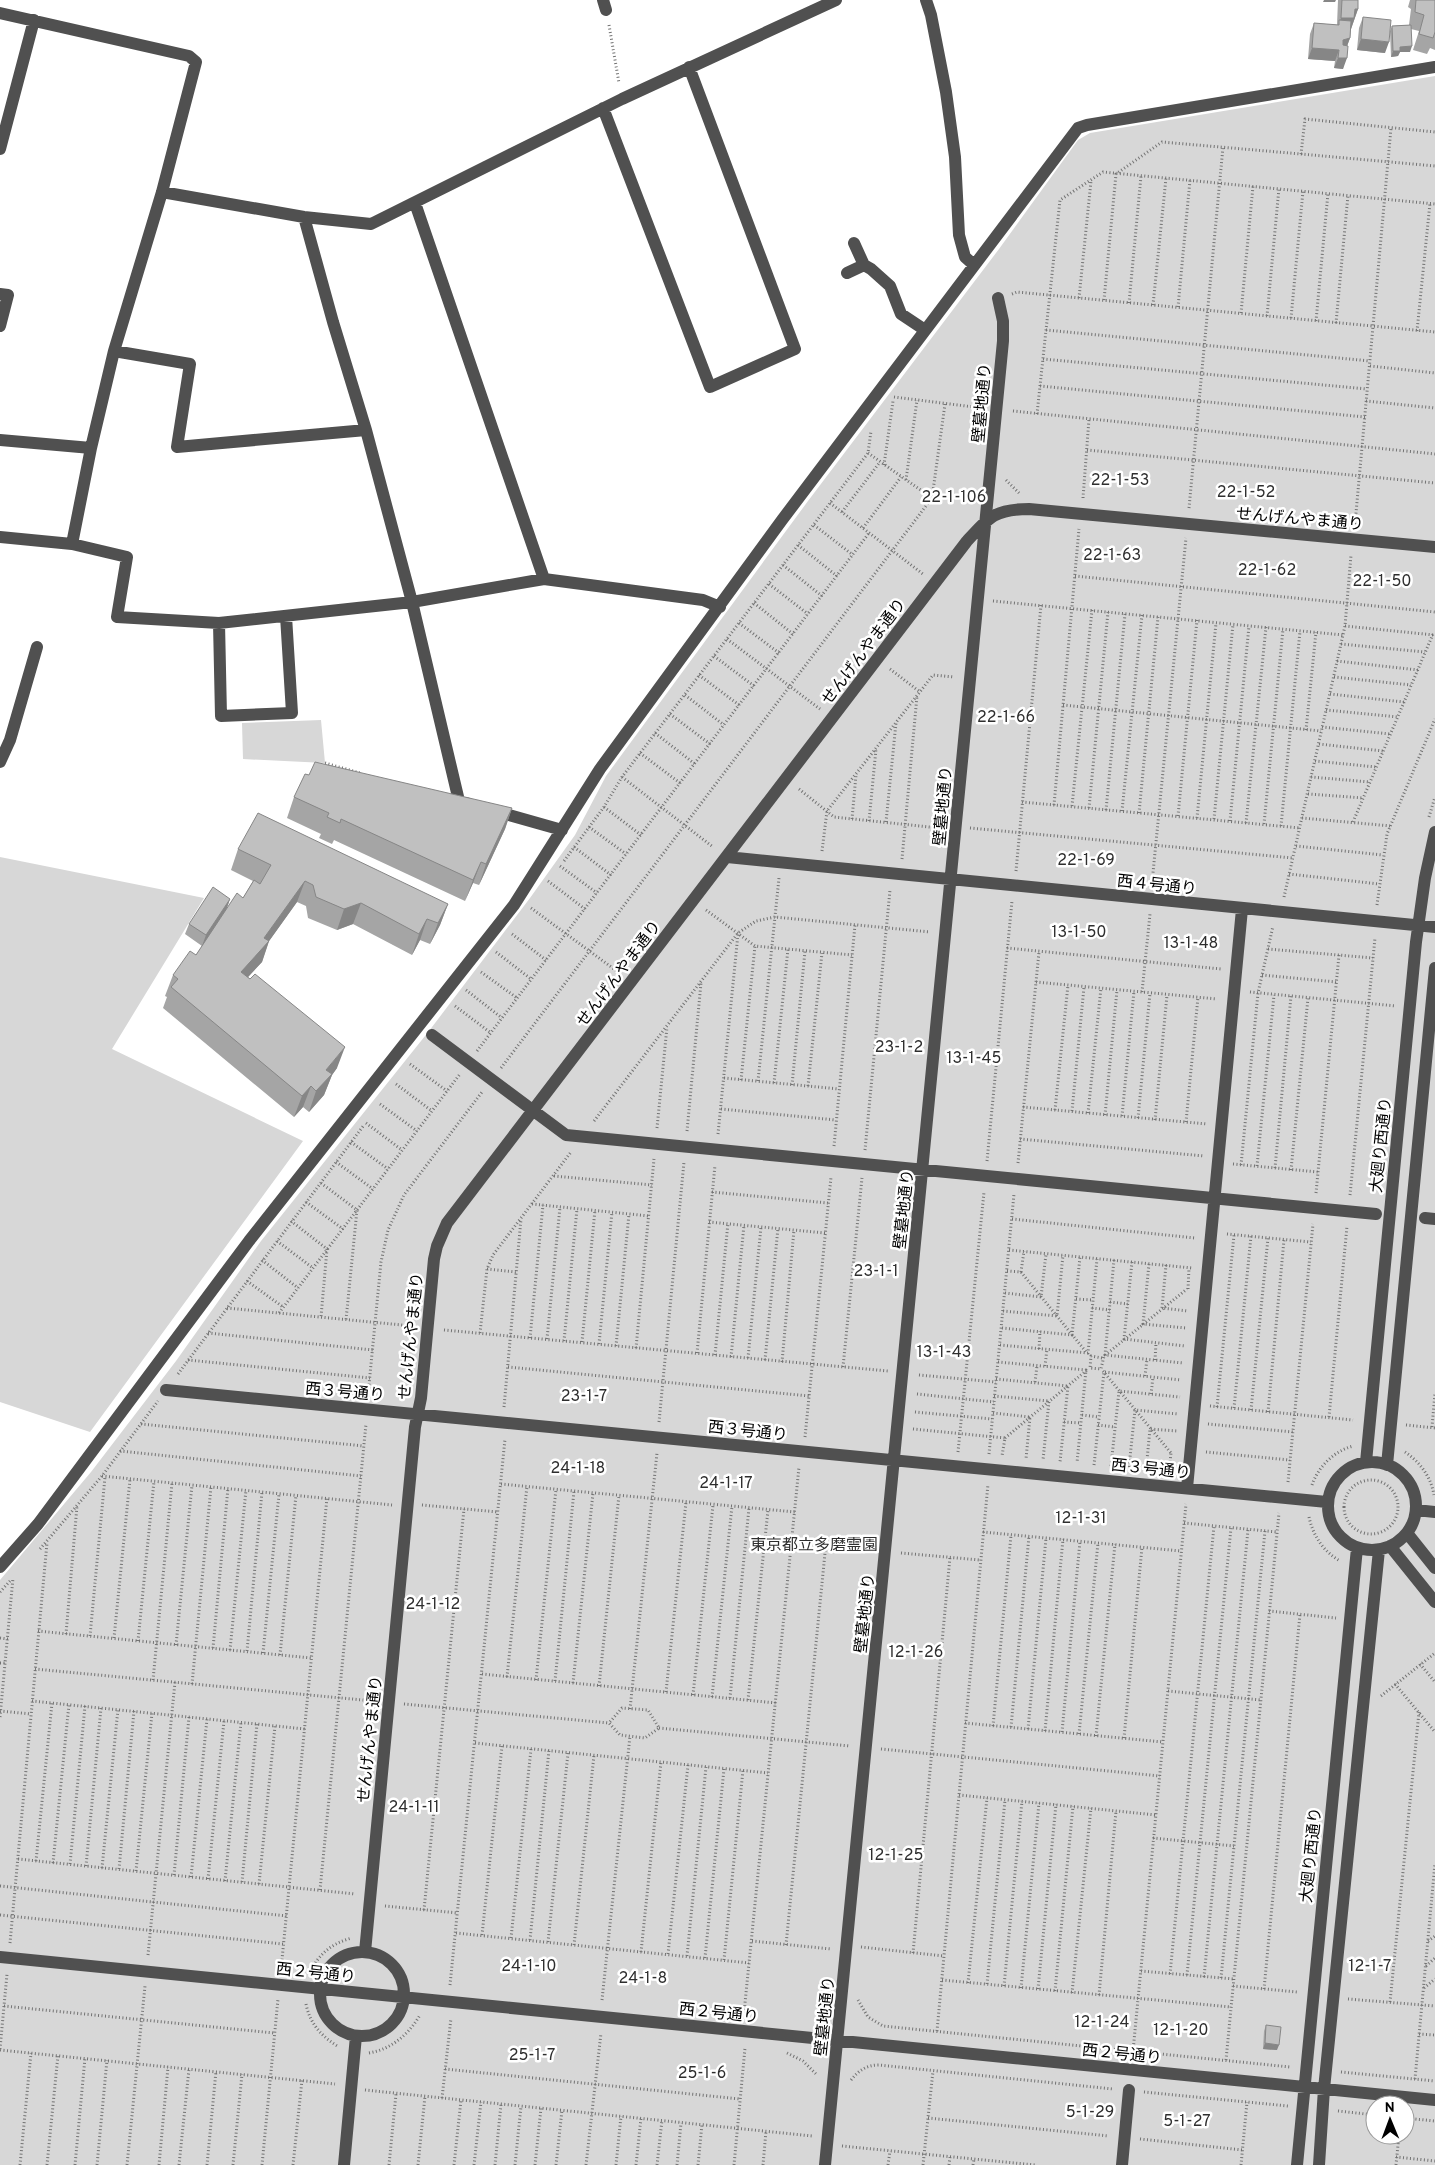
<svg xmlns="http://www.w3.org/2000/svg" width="1435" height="2165" viewBox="0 0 1435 2165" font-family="Overpass,'Noto Sans JP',sans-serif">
  <rect width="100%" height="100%" fill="#fff"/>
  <!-- green -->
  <path fill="#d7d7d7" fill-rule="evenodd" d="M1435,76V2165H0V1580L91,1472L176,1361L261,1241L429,1031L530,898L575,835L606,776L808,501L999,249L1078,140L1090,133ZM1375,2105H1405V2135H1375Z
    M321,720L325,763L243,759L242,723Z
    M0,857L204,898L112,1049L303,1141L90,1432L0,1402Z"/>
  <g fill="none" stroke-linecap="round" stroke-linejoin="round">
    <!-- path -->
    <path stroke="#727272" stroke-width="3" stroke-dasharray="1 2.5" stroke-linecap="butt" d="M609,25L619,83
      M1301,154L1435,166
      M1012,294L1017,292L1435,332
      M1079,298L1091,181
      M1104,300L1116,174L1162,142L1301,154L1305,119L1435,132
      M1129,303L1141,176
      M1153,305L1166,178
      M1178,307L1190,180
      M1241,313L1253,186
      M1267,316L1279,188
      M1291,318L1303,191
      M1316,321L1328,193
      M1336,323L1348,195
      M1046,330L1370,361
      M1417,331L1430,203
      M1043,359L1367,389
      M1370,366L1435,373
      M1040,386L1365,417
      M894,397L982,408
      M1366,401L1435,408
      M1013,411L1435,454
      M1037,414L1060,200L1103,172L1435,204
      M1087,450L1435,483
      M868,453L932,498
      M884,465L893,401
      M906,480L917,400
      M1006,480L1019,493
      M1083,498L1089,419
      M830,503L923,574
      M1189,508L1223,147
      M842,512L880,462
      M1355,524L1391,128
      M814,525L853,555
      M863,528L901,477
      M798,545L837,576
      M783,565L822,596
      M1075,576L1435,612
      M769,584L808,614
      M993,601L1343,635
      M754,603L793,634
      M739,623L779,653
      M1345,626L1434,635
      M727,639L820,709
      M1341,644L1425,652
      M714,656L754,686
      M1337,661L1418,670
      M890,669L920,692
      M699,675L739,705
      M1334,677L1411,685
      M1330,694L1404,702
      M685,695L724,725
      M1063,705L1321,731
      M1326,710L1398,717
      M670,714L710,744
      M1322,727L1390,734
      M1306,730L1316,632
      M655,733L695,764
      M1319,744L1383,751
      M640,753L680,783
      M1315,761L1376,767
      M325,763L360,773
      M622,777L713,847
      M1311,777L1370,782
      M799,789L834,817L939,828
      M1308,794L1363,798
      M1022,802L1300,828
      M1054,805L1079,529
      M1072,806L1092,610
      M604,807L641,835
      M1089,808L1108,612
      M1106,810L1125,614
      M1122,811L1142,615
      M1139,813L1158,617
      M1178,816L1197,620
      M1429,817L1435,797
      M1197,818L1216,623
      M1302,818L1391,826
      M852,819L856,775
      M1214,819L1233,624
      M869,821L876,749
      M1230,821L1249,626
      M886,822L896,723
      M1353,822L1433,634
      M1246,823L1266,627
      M1264,824L1283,629
      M1281,826L1300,631
      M589,827L626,854
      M970,828L1293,858
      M1296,846L1383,855
      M574,847L611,875
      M822,851L827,811L933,675L954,677
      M902,859L917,696
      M564,861L604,807L622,777L868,453L871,431
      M560,866L597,893
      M1016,871L1041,605
      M1289,874L1379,884
      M548,881L585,909
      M1152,883L1186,538
      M1284,897L1345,626L1351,555
      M1377,905L1387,834L1435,719
      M531,908L618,972
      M706,910L755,946L852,955
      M512,934L546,960
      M1007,948L1221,969
      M1268,949L1373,958
      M496,952L531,979
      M481,972L517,998
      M1262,975L1336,982
      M1036,982L1217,999
      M466,990L502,1018
      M1142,992L1150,914
      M1250,992L1396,1006
      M455,1006L491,1033
      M477,1051L869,533
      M410,1064L447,1091
      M501,1068L932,498L945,404
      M724,1078L839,1089
      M741,1080L755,946
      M758,1081L779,878
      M774,1083L788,949
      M396,1084L432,1111
      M792,1085L805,951
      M808,1086L822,953
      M380,1104L417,1131
      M1023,1107L1207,1124
      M721,1109L836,1120
      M1055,1110L1068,985
      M1072,1111L1084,987
      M1088,1113L1101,988
      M1105,1115L1117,990
      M1122,1116L1134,991
      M1138,1118L1150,993
      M1155,1120L1167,995
      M594,1121L738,933L756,921L775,917L930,932
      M1186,1122L1198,997
      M366,1123L402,1150
      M657,1128L667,1027
      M687,1131L701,983
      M718,1134L738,934
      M1020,1139L1204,1156
      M351,1142L388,1169
      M834,1146L855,925
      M865,1150L890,890
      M987,1161L1012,901
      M336,1162L373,1189
      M1018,1163L1039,952
      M1233,1164L1318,1172
      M1241,1165L1258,993L1273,926
      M1257,1166L1274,995
      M1275,1168L1291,996
      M1291,1170L1308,998
      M554,1176L652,1185
      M321,1183L357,1210L346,1320
      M712,1192L828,1203
      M1316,1193L1339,955
      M1350,1195L1375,938
      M306,1202L343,1229
      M532,1204L649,1216
      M1012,1219L1195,1238
      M291,1221L327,1249L321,1317
      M709,1222L825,1233
      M1227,1234L1311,1242
      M277,1241L313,1268
      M1009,1250L1192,1268
      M262,1260L298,1288
      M1114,1260L1105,1355L1183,1363
      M1132,1262L1124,1339L1185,1346
      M1149,1264L1143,1324L1186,1328
      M1166,1265L1162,1308L1188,1311
      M487,1269L516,1272
      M1007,1271L1021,1272L1024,1251
      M1021,1272L1087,1353
      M247,1281L283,1307
      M1188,1289L1189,1268
      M1005,1293L1041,1297L1046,1254
      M1076,1299L1093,1300
      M1110,1302L1128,1304
      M227,1308L412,1326
      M1092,1308L1110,1310
      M1003,1311L1057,1316L1063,1255
      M279,1313L460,1074
      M1002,1328L1072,1335L1080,1257
      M444,1330L888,1371
      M208,1333L373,1350
      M480,1333L487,1269L493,1255L571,1152
      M530,1338L543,1205
      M547,1339L560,1207
      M564,1341L577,1209
      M582,1342L595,1210
      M599,1344L612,1212
      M1000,1345L1088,1353L1097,1259
      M616,1346L629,1214
      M636,1348L654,1159
      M1039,1349L1040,1331
      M697,1353L715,1165
      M715,1355L728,1223
      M731,1357L744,1225
      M748,1358L761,1227
      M1102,1358L1091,1356L1090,1368L1101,1369L1104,1356L1187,1289
      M188,1360L370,1378
      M765,1360L778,1228
      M1155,1360L1156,1343
      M782,1362L794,1230
      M998,1362L1086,1370L1077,1463
      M1045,1366L1047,1349
      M508,1367L809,1396
      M843,1367L862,1178
      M1103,1371L1171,1453
      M178,1374L364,1125
      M919,1375L996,1382
      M1145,1376L1147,1359
      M996,1379L1068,1386L1060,1462
      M1035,1382L1037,1366
      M917,1394L994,1402
      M1151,1394L1153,1377
      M368,1395L381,1262L388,1230L404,1195L482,1092
      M994,1396L1049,1401L1043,1460
      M1210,1406L1353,1420
      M504,1407L521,1219
      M1217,1407L1234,1235
      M1234,1408L1251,1236
      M1251,1410L1268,1238
      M915,1412L992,1419
      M1268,1412L1284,1240
      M993,1413L1030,1417L1026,1459
      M1082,1415L1099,1417
      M1329,1417L1347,1226
      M659,1422L684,1162
      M1064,1422L1081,1423
      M141,1424L364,1446
      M1208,1424L1293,1432
      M1098,1425L1115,1427
      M1406,1425L1435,1428
      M1432,1427L1435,1393
      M913,1429L1005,1438L1002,1456
      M805,1437L831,1177
      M1005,1438L1087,1370
      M120,1451L361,1476
      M958,1452L984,1192
      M1206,1452L1290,1460
      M1405,1452C1420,1462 1431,1477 1434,1495
      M989,1454L1014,1194
      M1094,1465L1104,1372L1181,1380
      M1111,1466L1119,1391L1180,1397
      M1129,1467L1135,1410L1178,1414
      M1146,1470L1150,1429L1177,1431
      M1169,1472L1171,1453
      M102,1476L392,1505
      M1344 1507a27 27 0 1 1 54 0a27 27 0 1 1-54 0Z
      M1288,1482L1313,1224
      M501,1484L795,1512
      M1312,1485C1318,1467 1334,1451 1353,1446
      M422,1505L498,1512
      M1309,1517C1313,1536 1324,1552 1340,1561
      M1184,1523L1277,1532
      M983,1532L1181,1551
      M792,1539L869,1548
      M40,1549L102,1476L158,1401
      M901,1553L980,1560
      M0,1592L10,1581
      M1269,1611L1336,1618
      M38,1631L311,1658
      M66,1634L77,1506
      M90,1636L105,1477
      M0,1638L8,1639
      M114,1638L130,1479
      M138,1641L154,1481
      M176,1645L192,1485
      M213,1648L228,1488
      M230,1650L246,1490
      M247,1651L262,1492
      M263,1653L279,1494
      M280,1655L296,1495
      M0,1663H5
      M1420,1664L1435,1682
      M35,1669L373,1701
      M482,1674L776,1703
      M507,1677L527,1486
      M153,1680L172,1483
      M536,1680L556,1489
      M555,1681L574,1491
      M573,1683L593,1493
      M192,1684L211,1487
      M1395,1684L1435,1732
      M599,1686L619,1495
      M1168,1691L1261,1700
      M666,1692L686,1502
      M693,1695L713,1505
      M1381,1696L1435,1653
      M712,1697L732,1506
      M730,1698L749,1508
      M748,1700L768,1510
      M32,1701L305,1729
      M404,1704L609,1723L620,1735L645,1738L659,1728L648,1710L622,1708L609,1723
      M630,1709L657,1453
      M0,1711L31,1714
      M0,1717L13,1578
      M965,1723L1163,1742
      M993,1726L1011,1535
      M1011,1727L1029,1536
      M659,1728L850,1746
      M1028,1729L1046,1538
      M1045,1731L1063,1539
      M1062,1732L1080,1541
      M1079,1734L1098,1543
      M1096,1736L1115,1544
      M1124,1738L1142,1547
      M475,1743L768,1773
      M881,1749L1160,1776
      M959,1795L1156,1815
      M1153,1838L1234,1846
      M18,1859L355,1894
      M36,1861L52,1703
      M53,1863L69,1704
      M70,1864L85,1706
      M86,1866L101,1708
      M102,1868L118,1709
      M119,1869L134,1711
      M136,1871L152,1713
      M174,1875L189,1717
      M191,1877L207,1719
      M208,1879L224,1721
      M225,1881L241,1722
      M242,1882L257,1724
      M259,1884L275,1726
      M0,1886L287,1916
      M320,1890L366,1424
      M385,1906L458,1913
      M424,1910L464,1509
      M0,1915L283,1944
      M456,1933L749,1963
      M482,1935L502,1746
      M511,1938L531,1749
      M530,1940L549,1750
      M752,1941L831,1949
      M1428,1941L1435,1936
      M548,1942L568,1753
      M10,1943L47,1543
      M574,1945L594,1755
      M786,1945L826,1543
      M861,1947L944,1956
      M641,1952L661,1762
      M913,1953L950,1557
      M668,1954L688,1765
      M148,1955L175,1682
      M687,1956L706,1767
      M705,1958L724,1769
      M724,1960L743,1770
      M1426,1966L1435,1958
      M281,1970L327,1498
      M1141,1971L1234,1979
      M310,1972C319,1954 332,1943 352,1938
      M1170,1974L1214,1526
      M1187,1975L1231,1528
      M1204,1977L1248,1530
      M1221,1978L1265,1531
      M942,1980L1231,2007
      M968,1983L987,1798
      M987,1984L1005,1800
      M450,1985L505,1439
      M1004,1986L1022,1801
      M1233,1986L1297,1992
      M1021,1988L1039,1803
      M1424,1988L1435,1979
      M1038,1989L1056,1804
      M1264,1989L1300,1614
      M1055,1991L1073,1806
      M1072,1993L1091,1808
      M1099,1995L1116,1811
      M1348,1999L1435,2006
      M602,2000L630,1736
      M858,2000L868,2017L883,2026L1290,2067
      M1390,2002L1419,1712
      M306,2004C310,2024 322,2037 339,2047
      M4,2006L274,2033
      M744,2013L799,1467
      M937,2031L988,1484
      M1419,2034L1435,2035
      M0,2049L7,1974
      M0,2050L335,2084
      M1133,2051L1186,1504
      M369,2053C392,2049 409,2034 420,2015
      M787,2053L803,2061L817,2075
      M1226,2060L1279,1513
      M445,2069L740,2099
      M1341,2072L1435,2081
      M1415,2079L1435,1863
      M851,2080C859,2070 867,2065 879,2065L1113,2089
      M365,2090L812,2136
      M1144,2092L1288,2106
      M442,2098L451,2018
      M1338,2111L1375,2115
      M928,2118L1109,2136
      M1405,2118L1435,2121
      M1140,2139L1243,2150
      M842,2146L1035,2165
      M1396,2157L1435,2161
      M20,2165L31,2053
      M47,2165L58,2055
      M75,2165L85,2058
      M97,2165L107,2060
      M127,2165L145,1986
      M159,2165L168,2067
      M179,2165L189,2069
      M207,2165L216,2071
      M233,2165L242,2074
      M262,2165L278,1999
      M293,2165L302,2080
      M389,2165L396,2094
      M418,2165L425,2096
      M454,2165L461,2100
      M474,2165L481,2102
      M495,2165L501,2104
      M515,2165L521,2106
      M535,2165L541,2108
      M556,2165L562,2110
      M586,2165L601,2033
      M616,2165L621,2116
      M636,2165L641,2118
      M657,2165L662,2120
      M677,2165L681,2123
      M698,2165L702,2124
      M734,2165L745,2048
      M763,2165L766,2131
      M888,2165L890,2151
      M923,2165L933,2071
      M949,2165L950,2157
      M973,2165L974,2159
      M1241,2165L1247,2102
      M1396,2165L1399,2135"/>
    <!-- minor -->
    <path stroke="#505050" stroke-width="12" d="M603,0L606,10
      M926,0L931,15L946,92L955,157L959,235L965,257L974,265
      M0,13L189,56L196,62L162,192L114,351L91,448L72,544
      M603,108L710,387L795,349L689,67
      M0,149L34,20
      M162,192L304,217L371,224L622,99L836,0
      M415,203L544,579
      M304,217L333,322L366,430L412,602L459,801L469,804
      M854,243L864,265
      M847,273L864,265L871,269L890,286L901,314L925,330
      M0,294L8,295L0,326
      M114,351L190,364L177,447L366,430
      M0,440L91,448
      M0,537L72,544L127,557L117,617L219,623L412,602L544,579L703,600L720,607
      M219,623L221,716L292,713L286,616
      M0,762L10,740L37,647
      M495,811L562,830
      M727,857L1435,927
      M432,1035L566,1135L1376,1214
      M1425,1218L1435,1219
      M166,1390L1327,1502
      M1328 1506a44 44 0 1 1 88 0a44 44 0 1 1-88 0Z
      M1366,1462L1416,942L1425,878L1435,832
      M1387,1465L1435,968
      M1187,1488L1242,909
      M1416,1510L1435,1512
      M1407,1533L1435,1568
      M1390,1546L1435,1602
      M0,1567L38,1524L249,1241L514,905L600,769L782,520L1078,128L1087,125L1435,67
      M365,1952L415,1427L421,1398L434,1259L437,1246L447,1223L967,541C989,517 995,509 1029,509L1435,547
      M320 1994a42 42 0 1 1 84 0a42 42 0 1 1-84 0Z
      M0,1957L1435,2100
      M344,2165L356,2036
      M825,2165L1003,341V321L998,298
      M1122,2165L1129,2090
      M1297,2165L1357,1548
      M1319,2165L1324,2089L1379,1550"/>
  </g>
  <!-- wall -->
  <path fill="#a5a5a5" d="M1338,0H1358V9L1351,29L1350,38L1347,46L1343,69L1334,68L1335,61L1308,59L1310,34L1314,23L1337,25Z
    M1410,0H1435V50L1430,48L1427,54L1413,50L1419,31L1411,29L1410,52H1400L1398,56L1391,57L1390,31L1392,26L1409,25L1411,9L1408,7Z
    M1363,17L1385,53L1357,50L1359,28Z
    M309,775L512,808L505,829L479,885L473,883L465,901L334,840L332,844L319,838L321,834L287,818L294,797Z
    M238,849L448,904L440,925L430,944L420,940L412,955L353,924L337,930L308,918L306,906L297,902L269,941L262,962L248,977L337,1068L332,1075L324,1095L309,1112L303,1107L294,1117L163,1008L167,997L165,996L173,975L196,955L202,946L185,934L189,924L230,899L227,908L243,898L253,881L231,870Z
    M1266,2025L1277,2050L1263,2049L1264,2031Z"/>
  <!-- shaded-wall -->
  <path fill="#868686" d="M1324,0H1336L1335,2H1323Z
    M1355,9H1358L1351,29L1339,23L1341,18Z
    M1350,38L1346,49L1339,50L1343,40Z
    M1361,39L1389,42L1385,53L1357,50Z
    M1412,46L1410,52H1400L1398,56L1391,57L1393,51L1400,47Z
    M1312,48L1339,50L1335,61L1308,59Z
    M1338,58H1347L1343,69L1334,68Z
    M512,808L505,829L479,885L486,864Z
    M481,862L473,883L465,901L473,880Z
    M305,881L297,902L267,944L269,941L262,962L233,993L241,972L264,938Z
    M230,899L226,910L202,946L206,935Z
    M361,903L353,924L337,930L344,909Z
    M448,904L440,925L430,944L438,923Z
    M427,919L420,940L412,955L419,934Z
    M345,1047L337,1068L332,1075L324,1095L309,1112L316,1091L326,1070Z
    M311,1086L303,1107L294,1117L302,1096Z
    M1265,2043L1279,2045L1277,2050L1263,2049Z"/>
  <!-- building -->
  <path fill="#c0c0c0" stroke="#868686" d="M1342,0H1358V9H1355L1354,18H1341Z
    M1416,0H1435V32L1433,38L1419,34L1424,15L1415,12Z
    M1363,17L1391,20L1389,42L1361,39Z
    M1339,20L1351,21L1350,38L1343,40V45L1348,46L1347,58H1338L1339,50L1312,48L1314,23L1339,25Z
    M1411,25L1412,46L1400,47V51H1393L1392,26Z
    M315,762L512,808L486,864L481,862L473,880L341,819L340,823L327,817L329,813L294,797L305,774L309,775Z
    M258,813L448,904L438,923L427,919L419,934L361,903L344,909L316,897L313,885L305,881L264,938L269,941L241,972L250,979L255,974L345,1047L326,1070L332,1074L316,1091L311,1086L302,1096L171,987L178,979L173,975L190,951L196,955L237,893L243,898L254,880L260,884L271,865L238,849Z
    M213,887L230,899L206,935L189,924Z
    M1266,2025L1281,2027L1279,2045L1265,2043Z"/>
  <g text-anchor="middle" stroke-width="5" stroke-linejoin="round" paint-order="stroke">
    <!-- street labels -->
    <g font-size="16" fill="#000" stroke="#fff">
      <text transform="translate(981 403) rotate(-85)" y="6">壁墓地通り</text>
      <text transform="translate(1300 518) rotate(5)" y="6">せんげんやま通り</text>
      <text transform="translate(863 651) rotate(-53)" y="6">せんげんやま通り</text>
      <text transform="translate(942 806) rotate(-85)" y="6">壁墓地通り</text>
      <text transform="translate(1157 884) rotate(6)" y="6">西４号通り</text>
      <text transform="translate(618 973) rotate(-53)" y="6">せんげんやま通り</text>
      <text transform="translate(1380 1145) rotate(-84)" y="6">大廻り西通り</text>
      <text transform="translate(903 1209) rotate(-84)" y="6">壁墓地通り</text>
      <text transform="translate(410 1336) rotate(-84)" y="6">せんげんやま通り</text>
      <text transform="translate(345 1391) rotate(5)" y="6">西３号通り</text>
      <text transform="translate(748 1430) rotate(6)" y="6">西３号通り</text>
      <text transform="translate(1151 1468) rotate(6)" y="6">西３号通り</text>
      <text transform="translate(864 1613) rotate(-84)" y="6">壁墓地通り</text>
      <text transform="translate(369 1739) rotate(-84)" y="6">せんげんやま通り</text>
      <text transform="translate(1310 1855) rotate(-84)" y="6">大廻り西通り</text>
      <text transform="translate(316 1972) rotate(6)" y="6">西２号通り</text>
      <text transform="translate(719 2012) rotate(6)" y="6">西２号通り</text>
      <text transform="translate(824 2016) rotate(-84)" y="6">壁墓地通り</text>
      <text transform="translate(1122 2053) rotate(6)" y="6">西２号通り</text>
    </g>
    <!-- park labels -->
    <g font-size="16" fill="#2e2e2e" stroke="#fff">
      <text x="1120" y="485">22-1-53</text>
      <text x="1246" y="497">22-1-52</text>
      <text x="954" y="502">22-1-106</text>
      <text x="1112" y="560">22-1-63</text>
      <text x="1267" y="575">22-1-62</text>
      <text x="1382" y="586">22-1-50</text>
      <text x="1006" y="722">22-1-66</text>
      <text x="1086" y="865">22-1-69</text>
      <text x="1079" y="937">13-1-50</text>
      <text x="1191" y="948">13-1-48</text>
      <text x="899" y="1052">23-1-2</text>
      <text x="974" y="1063">13-1-45</text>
      <text x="876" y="1276">23-1-1</text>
      <text x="944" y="1357">13-1-43</text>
      <text x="584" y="1401">23-1-7</text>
      <text x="578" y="1473">24-1-18</text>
      <text x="726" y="1488">24-1-17</text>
      <text x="1081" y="1523">12-1-31</text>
      <text x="814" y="1550">東京都立多磨霊園</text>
      <text x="433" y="1609">24-1-12</text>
      <text x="916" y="1657">12-1-26</text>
      <text x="414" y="1812">24-1-11</text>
      <text x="896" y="1860">12-1-25</text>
      <text x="529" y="1971">24-1-10</text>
      <text x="1370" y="1971">12-1-7</text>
      <text x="643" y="1983">24-1-8</text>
      <text x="1102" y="2027">12-1-24</text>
      <text x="1181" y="2035">12-1-20</text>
      <text x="532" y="2060">25-1-7</text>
      <text x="702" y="2078">25-1-6</text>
      <text x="1090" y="2117">5-1-29</text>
      <text x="1187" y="2126">5-1-27</text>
    </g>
  </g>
  <!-- north arrow -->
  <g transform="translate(1390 2120) rotate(359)"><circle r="24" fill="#ffffff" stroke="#999999"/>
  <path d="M0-4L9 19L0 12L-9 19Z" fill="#000000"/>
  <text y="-8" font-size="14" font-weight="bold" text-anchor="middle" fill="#000000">N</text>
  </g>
</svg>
